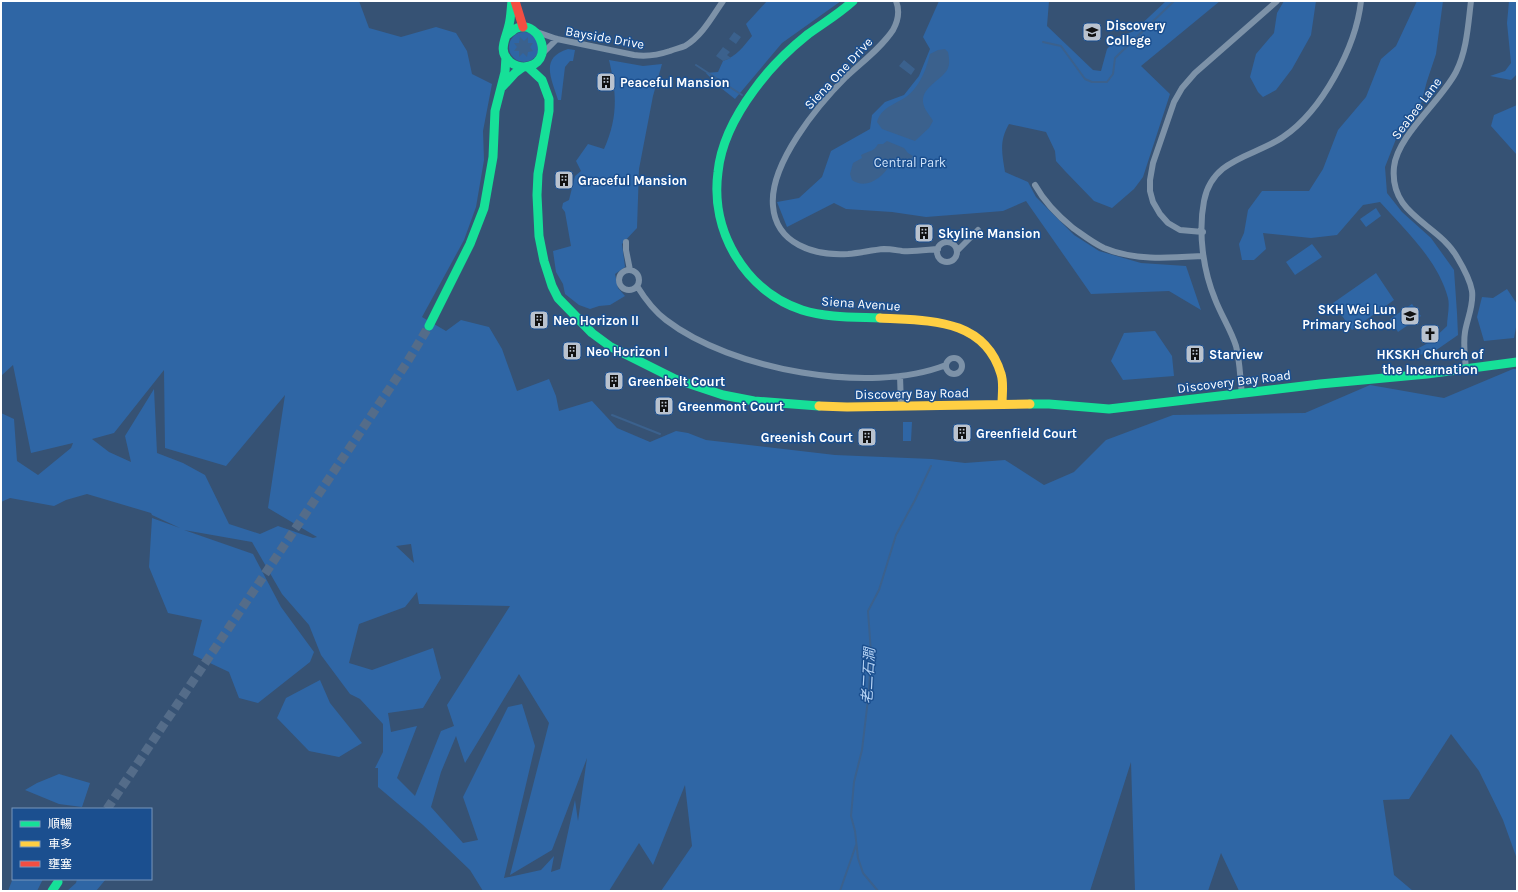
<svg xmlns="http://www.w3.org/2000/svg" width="1518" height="892" viewBox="0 0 1518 892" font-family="Karla,'Noto Sans TC',sans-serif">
  <rect width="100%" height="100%" fill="#365274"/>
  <!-- green -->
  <path fill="#2f66a5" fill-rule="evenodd" d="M1,1H359L369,28L401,37L436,27L456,33L467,51L472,74L492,84L483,131L484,160L476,207L464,240L422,317L446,331L461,320L489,327L502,349L517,391L549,379L556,396L559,411L592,401L617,428L650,442L676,431L688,433L706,440L835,455L932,459L965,463L1005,460L1044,485L1074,472L1106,440L1173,415L1305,413L1370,385L1444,398L1513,369H1517V859L1503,820L1479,771L1451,734L1409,799L1383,800L1394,875L1413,891H1239L1221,853L1208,891H1135L1131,762L1090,891H661L692,846L685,785L653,865L639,843L609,891H483L470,870L423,825L378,787V768H375L383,752V724L360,699L350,694L321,655L309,625L282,594L252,542L184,530L253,554L281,607L314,652L310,662L258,703L239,698L229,672L193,655L202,620L168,613L149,567L152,518L180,528L152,515L151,513L87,494L66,500L54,506L10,498L1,502V413L14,419L17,461L38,475L71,448L73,443L31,453L13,365L1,376ZM164,370L165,448L226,466L285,395L268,508L317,537L313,538L278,526L260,534L229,524L205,475L183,463L157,453L154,389L125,436L131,462L109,452L92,439L114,433ZM411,544L414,563L396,546ZM417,592L419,604L510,606L447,705L454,726L441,731L415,796L397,778L417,726L391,732L388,713L423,708L441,678L433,648L372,670L349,663L359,624L405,607ZM519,674L549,723L510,875L552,850L587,758L578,821L575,800L560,869L551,872L554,856L541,870L504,878L535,746L522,704L508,707L463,797L478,840L463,843L431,807L441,772L456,736L465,763Z
    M767,1H841L782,43L735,99L721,88L706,73L718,72L723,61C737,56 743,47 752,36L746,24Z
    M939,1H1049L1047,26L1093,70L1101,71L1107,49L1117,38L1134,31L1166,1H1220L1141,66L1170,94L1143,177L1134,189L1112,208L1094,201L1065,171L1056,161L1055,151L1046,132L1009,124C999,141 1002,153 1005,172L1028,182L1036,197L1074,235L1099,251L1141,263L1186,266L1201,310L1169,291L1091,294L1026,201L1003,211L926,217L892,212L846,209L834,203L787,227L777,202L799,198L822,177L831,151L870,129L872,115L885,102L904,95L919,76L930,49L923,37Z
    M1284,1H1316L1311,35L1292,69L1276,90L1263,97L1258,92L1250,77L1256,54L1274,33L1277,13Z
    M1417,1H1443L1436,54L1427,81L1419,111L1396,139L1385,167L1387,193L1402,212L1431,238L1454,270L1457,313L1458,335L1432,353L1402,357L1430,342L1447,326C1447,318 1450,306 1448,298C1438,260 1405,230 1380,202L1363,205L1337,235L1311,238L1263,233L1266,249L1254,260H1242L1239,244L1244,233L1248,210L1262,191H1309L1323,169L1338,130L1366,97L1381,59L1396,46Z
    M1509,1H1517V74L1511,80L1490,76L1505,71L1511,63L1507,23Z
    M509 47a15 15 0 1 1 30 0a15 15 0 1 1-30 0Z
    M568,49L575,50L573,61H570L565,67L561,100H558C552,79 539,58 568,49Z
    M609,60L643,66L662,64L653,96L639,169L637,228L622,244L625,267L615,274L618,288L625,296L610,305L599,306L590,309L579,305L565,294L563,284L556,272L553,251L571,246L565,212L562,208L563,203L569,200L575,176L581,171L576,161L588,144L604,149C618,118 617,93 609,60Z
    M1517,105V155L1491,126L1494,115Z
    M1376,208L1381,216L1366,227L1360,219Z
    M1312,244L1322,257L1295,275L1286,262Z
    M1376,273L1394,300L1352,330L1333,303Z
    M1507,289L1517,304V322L1514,338L1484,341L1477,317L1482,297L1493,298Z
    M1412,304L1421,316L1398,332L1390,319Z
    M1155,331L1172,356L1174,376L1123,380L1111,361L1124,333Z
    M903,422H912L911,441H903Z
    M320,680L330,703L362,743L339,757L309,751L277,718L286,698Z
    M59,774L90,783L82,807L59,804L25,790L37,783Z
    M13,878V879H43L37,891H8Z
    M77,879H106L96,891H67L76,883Z"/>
  <!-- water -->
  <path fill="#3b618d" d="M734,32L741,37L736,44L729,39Z
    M520,37L524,41L528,37V43H533L530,47L533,51L528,52L527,57L523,53L519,57V51H514L517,47L514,43H519Z
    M723,47L730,52L727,55L731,58L723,61L716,56Z
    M945,49L948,52C949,57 950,63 948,68C943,80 922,86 923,102C924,110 930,115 933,121L929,128L915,141L882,129L877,122C882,103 904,104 915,88C923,78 927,66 930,54L938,50Z
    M904,60L915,69L911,75L899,66Z
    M887,141L904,148L908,153L913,156L910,161H908L896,158C892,160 892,162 890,165C882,178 866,190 852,180L850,174L853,163L862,158L861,155C868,151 874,152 878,144H883Z"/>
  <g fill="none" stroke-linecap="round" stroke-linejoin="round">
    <!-- stream -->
    <path stroke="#3b618d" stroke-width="2" d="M1043,42L1061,46L1085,79L1092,82H1107L1113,74L1115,58L1174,1
      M696,65L742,95
      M612,415L660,434
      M840,891L856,845
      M878,891L863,873L858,858L855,831L851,816L854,782L862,750L869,691L871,653L868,611L879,590L896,535L915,500L931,466"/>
    <!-- secondary-tunnel -->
    <path stroke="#546c89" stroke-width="9" stroke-dasharray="9 4.5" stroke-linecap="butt" d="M107,809L406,364L429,326"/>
    <!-- street -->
    <path stroke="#7d92a8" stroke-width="6" d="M896,1C900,11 898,21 893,30C881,48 862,62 846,77C818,105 769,164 773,206C776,244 814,256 848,254C860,253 872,250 884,249C890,249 895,250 902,251C913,252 926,250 938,249
      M537,32L557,39L634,55C646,57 658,55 670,51C675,49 680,48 685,46C702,36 712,17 723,1
      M543,53L557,39
      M1035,185C1045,203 1057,215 1073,228C1083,235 1093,243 1104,248C1135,261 1170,258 1203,256
      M1203,232L1180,230L1168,223L1160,214L1153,202L1150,191V180L1153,163L1174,102L1182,88L1195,73L1277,1
      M937 252a10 10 0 1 1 20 0a10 10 0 1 1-20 0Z
      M626,242V250L630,270
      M957,251L978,230
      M619 280a10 10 0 1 1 20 0a10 10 0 1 1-20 0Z
      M637,286C645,299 654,311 666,320C731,370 870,395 946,365
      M946 366a8 8 0 1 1 16 0a8 8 0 1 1-16 0Z
      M1466,369C1465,357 1463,344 1465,332C1467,319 1474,305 1472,291C1470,279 1463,267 1457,257C1438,223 1389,216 1394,167C1397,136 1441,101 1456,72C1467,50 1468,25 1471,1
      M900,376L901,406
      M1242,394C1240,378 1240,361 1236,346C1231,330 1221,315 1215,299C1203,270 1198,232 1204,201C1212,158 1254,157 1283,137C1322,111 1356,47 1361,1"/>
    <!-- fast -->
    <path stroke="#16e098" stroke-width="9" d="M853,1C839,14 822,24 807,35C787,51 769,69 754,90C737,113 721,142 718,172C710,231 745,291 802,310C827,318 855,317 880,318
      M507,35C510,33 514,29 517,28C540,19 557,64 524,67C519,67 514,65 510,62C497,51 506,39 509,25C511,17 511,9 512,1
      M528,67L542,80L549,99V111L538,174L537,195L539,236L544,261L552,286L558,298L592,333L611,347L675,379L723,395L754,401L819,406
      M502,87L515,73L523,67
      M429,326L470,244L484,208L493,157L495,111L505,72L506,57
      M1030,404H1049L1109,409L1320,384L1427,374L1517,362
      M52,891L58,882"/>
    <!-- slow -->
    <path stroke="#ffcf43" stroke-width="9" d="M880,318C927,321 984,317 1001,374C1004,383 1002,394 1002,404
      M819,406L847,407L1030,404"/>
    <!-- jam -->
    <path stroke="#f24e42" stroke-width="9" d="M515,1L523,27"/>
  </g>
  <!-- icons -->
  <defs>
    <symbol id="school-square" viewBox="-11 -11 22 22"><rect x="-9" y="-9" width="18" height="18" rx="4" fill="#b9c2ce" stroke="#1b4f8f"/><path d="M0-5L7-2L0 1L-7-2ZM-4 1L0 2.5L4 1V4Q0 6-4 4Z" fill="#111"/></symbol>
    <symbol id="building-square" viewBox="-11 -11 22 22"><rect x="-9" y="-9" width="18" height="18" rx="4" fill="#b9c2ce" stroke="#1b4f8f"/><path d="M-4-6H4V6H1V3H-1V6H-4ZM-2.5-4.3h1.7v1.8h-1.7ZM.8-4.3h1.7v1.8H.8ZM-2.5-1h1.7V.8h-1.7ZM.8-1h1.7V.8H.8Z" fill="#111"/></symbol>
    <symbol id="church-square" viewBox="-11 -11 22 22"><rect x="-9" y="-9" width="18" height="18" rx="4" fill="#b9c2ce" stroke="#1b4f8f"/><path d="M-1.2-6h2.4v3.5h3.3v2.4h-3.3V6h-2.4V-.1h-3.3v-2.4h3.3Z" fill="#111"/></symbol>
  </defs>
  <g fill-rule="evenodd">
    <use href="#school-square" x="1081" y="21" width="22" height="22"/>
    <use href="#building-square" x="595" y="71" width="22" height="22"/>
    <use href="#building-square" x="553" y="169" width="22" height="22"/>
    <use href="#building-square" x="913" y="222" width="22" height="22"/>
    <use href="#school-square" x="1399" y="305" width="22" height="22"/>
    <use href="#building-square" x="528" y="309" width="22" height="22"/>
    <use href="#church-square" x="1419" y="323" width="22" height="22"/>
    <use href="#building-square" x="561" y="340" width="22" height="22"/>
    <use href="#building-square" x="1184" y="343" width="22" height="22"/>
    <use href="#building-square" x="603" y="370" width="22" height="22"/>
    <use href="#building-square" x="653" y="395" width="22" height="22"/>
    <use href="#building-square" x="951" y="422" width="22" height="22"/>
    <use href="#building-square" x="856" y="426" width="22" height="22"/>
  </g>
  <g text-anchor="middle" stroke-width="3" stroke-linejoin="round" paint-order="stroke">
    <!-- poi labels -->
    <g font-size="13" font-weight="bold" fill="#fff" stroke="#1b4f8f" text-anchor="start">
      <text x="1106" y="30">Discovery<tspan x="1106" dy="15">College</tspan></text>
      <text x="620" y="87">Peaceful Mansion</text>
      <text x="578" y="185">Graceful Mansion</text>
      <text x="938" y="238">Skyline Mansion</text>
      <text x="1396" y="314" text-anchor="end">SKH Wei Lun<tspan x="1396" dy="15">Primary School</tspan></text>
      <text x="553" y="325">Neo Horizon II</text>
      <text x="586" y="356">Neo Horizon I</text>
      <text x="1209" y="359">Starview</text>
      <text x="1430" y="359" text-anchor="middle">HKSKH Church of<tspan x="1430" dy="15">the Incarnation</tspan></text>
      <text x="628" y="386">Greenbelt Court</text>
      <text x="678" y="411">Greenmont Court</text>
      <text x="976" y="438">Greenfield Court</text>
      <text x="853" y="442" text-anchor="end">Greenish Court</text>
    </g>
    <!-- street labels -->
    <g font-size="13" fill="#fff" stroke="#1b4f8f">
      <text transform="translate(605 37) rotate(10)" y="5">Bayside Drive</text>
      <text transform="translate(838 73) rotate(-47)" y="5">Siena One Drive</text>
      <text transform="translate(1416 108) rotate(-53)" y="5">Seabee Lane</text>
      <text transform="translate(861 303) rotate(4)" y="5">Siena Avenue</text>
      <text transform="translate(1234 381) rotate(-7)" y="5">Discovery Bay Road</text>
      <text transform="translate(912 393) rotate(-1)" y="5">Discovery Bay Road</text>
    </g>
    <!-- park labels -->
    <g font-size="13" fill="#cfe3fa" stroke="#1b4f8f">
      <text x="910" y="167">Central Park</text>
    </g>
    <!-- water labels -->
    <g font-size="14" font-style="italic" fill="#b5d3f5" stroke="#1b4f8f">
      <text transform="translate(868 676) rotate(-87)" y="5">老二石澗</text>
    </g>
  </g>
  <!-- border -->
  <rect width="1518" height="892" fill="none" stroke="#ffffff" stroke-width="4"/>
  <!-- legend -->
  <rect x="12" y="808" width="140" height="72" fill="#1b4f8f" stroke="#7695bc"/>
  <rect x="20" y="821" width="20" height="6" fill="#16e098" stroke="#7695bc"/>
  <text x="48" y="828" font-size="12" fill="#ffffff">順暢</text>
  <rect x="20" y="841" width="20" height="6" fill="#ffcf43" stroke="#7695bc"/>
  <text x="48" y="848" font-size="12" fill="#ffffff">車多</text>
  <rect x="20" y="861" width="20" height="6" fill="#f24e42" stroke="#7695bc"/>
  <text x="48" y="868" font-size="12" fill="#ffffff">壅塞</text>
</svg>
